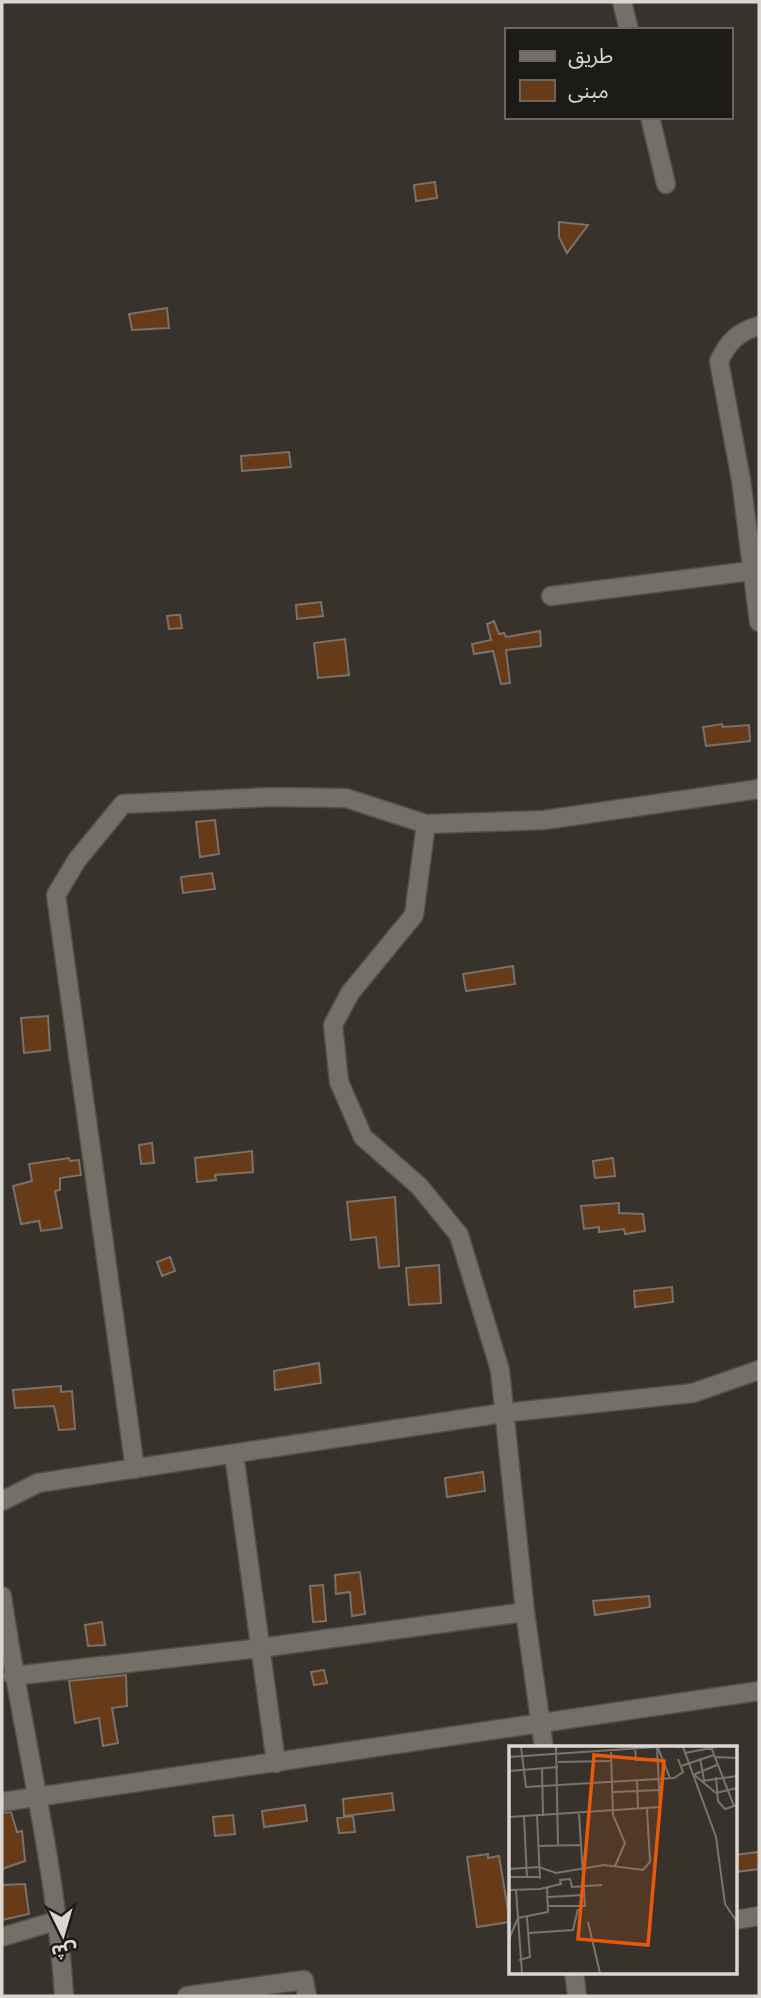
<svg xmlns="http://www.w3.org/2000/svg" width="761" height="1998" viewBox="0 0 761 1998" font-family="Lato,'Noto Sans Arabic',sans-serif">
  <rect width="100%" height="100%" fill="#37332c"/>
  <!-- building -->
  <path fill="#673b17" stroke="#79716b" stroke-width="2" d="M435,182L437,198L416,201L414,185Z
    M559,222L588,225L567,253L559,237Z
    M167,308L169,328L132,330L129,314Z
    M289,452L291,467L242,471L241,456Z
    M321,602L323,616L297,619L296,605Z
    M174,615H180L182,628L169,629L167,616Z
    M494,621L499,634L504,633L506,637L540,631L541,646L506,650L510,683L501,684L493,651L474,654L472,644L491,640L487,624Z
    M345,639L349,675L318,678L314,643Z
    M722,724L723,727L749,725L750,741L706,746L703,727Z
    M215,820L219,854L200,857L196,822Z
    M212,873L215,889L183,893L181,877Z
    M513,966L515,984L466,991L463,974Z
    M48,1016L50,1050L24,1053L21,1018Z
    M152,1143L154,1163L141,1164L139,1145Z
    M252,1151L253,1172L215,1175L216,1180L197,1182L195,1158Z
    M69,1158L70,1161L79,1160L81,1175L60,1178V1190L55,1191L62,1228L41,1231L39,1221L21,1224L13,1186L32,1181L29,1164Z
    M613,1158L615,1176L595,1178L593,1161Z
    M395,1197L399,1266L379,1268L376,1237L351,1240L347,1202Z
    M619,1203V1213L643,1214L645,1231L625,1234L624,1229L599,1232V1227L584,1229L581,1206Z
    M170,1257L175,1271L162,1276L157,1262Z
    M439,1265L441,1303L409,1305L406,1268Z
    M672,1287L673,1302L635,1307L634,1291Z
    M319,1363L321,1383L275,1390L274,1371Z
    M61,1386V1392L72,1391L75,1429L59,1430L54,1406L15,1408L13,1390Z
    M483,1472L485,1491L447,1497L445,1478Z
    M360,1572L365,1614L352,1616L350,1592L336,1594L335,1575Z
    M323,1585L326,1621L313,1622L310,1586Z
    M649,1596L650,1607L595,1615L593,1601Z
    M102,1622L105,1645L88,1646L85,1625Z
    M324,1670L327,1683L314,1685L311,1672Z
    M126,1675L127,1706L112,1708L118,1743L103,1746L99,1718L75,1723L69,1681Z
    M392,1793L394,1810L344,1816L343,1799Z
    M305,1805L307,1821L264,1827L262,1811Z
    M11,1812L17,1832L22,1831L25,1861L2,1869V1813Z
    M233,1815L235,1834L215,1836L213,1817Z
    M353,1816L355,1832L339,1833L337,1818Z
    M759,1852V1869L735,1872V1855Z
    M488,1854V1858L499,1856L510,1922L477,1927L467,1857Z
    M25,1884L29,1914L2,1920V1885Z"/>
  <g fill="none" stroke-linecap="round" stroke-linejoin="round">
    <defs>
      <path id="minor" d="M622,2L629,30
        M650,117L666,184
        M759,326C739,331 728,342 719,361L741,480L759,622
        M551,596L759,570
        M426,824L414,915L350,993L333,1025L339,1082L363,1137L419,1186L459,1235L500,1370L525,1612L544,1748
        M234,1454L276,1763
        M135,1469L56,895L77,860L123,804L271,797L346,798L426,824L544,820L759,789
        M2,1501L38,1483L503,1413L693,1393L759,1370
        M2,1596C21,1730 56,1861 64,1996
        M13,1676L260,1648L525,1612
        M2,1802L759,1691
        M735,1920L759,1916
        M2,1937L59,1920
        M574,1972L577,1996
        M187,1996L304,1980L307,1996"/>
    </defs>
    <!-- minor casing -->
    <use href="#minor" stroke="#535049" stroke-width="21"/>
    <!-- minor -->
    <use href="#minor" stroke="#746f67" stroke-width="18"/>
  </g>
  <!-- overview -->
  <g transform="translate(509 1746)">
    <rect width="228" height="228" fill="#37332c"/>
    <path fill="none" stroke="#78756f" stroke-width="2" d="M12,1L17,41L165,32L174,26L169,13M47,1L49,99M126,1L127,14L149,13M166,1H174L207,91L216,158L228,176M202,1L225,60M149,2L161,32M102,6L104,69L116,97L106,120M176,7L207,1M0,11L148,1M207,11L228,12M191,12L195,34M49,16L101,15M172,20L205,9M33,23L34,70M0,25L49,21M183,27L207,47L228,42M186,28L208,19M207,31L209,55L216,63L228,59M128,34L129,63M193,35L228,30M104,46L151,44M28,70L31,133M0,71L151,61L148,1M15,71L18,132M29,100L72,99M0,123L30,121L47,127L95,119L134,124L141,116L138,63M0,131H31M0,144L31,143L52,138L51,134L61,133L63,141L93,139M7,144L13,227M39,151L74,149M39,160H76L70,68M79,176L91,227M20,187L64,184L69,163M0,193L9,172L39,166L38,141M10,214L21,211L18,171"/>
    <path fill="#e8590c" fill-opacity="0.15" stroke="#e8590c" stroke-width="3.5" d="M85,9L155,15L139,199L69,193Z"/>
    <rect width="228" height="228" fill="none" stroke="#dad7d3" stroke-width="3.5"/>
  </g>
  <!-- border -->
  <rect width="761" height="1998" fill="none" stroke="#dad7d3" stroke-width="7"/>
  <!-- legend -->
  <rect x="505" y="28" width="228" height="91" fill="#1d1b18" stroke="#696663" stroke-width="2"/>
  <rect x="520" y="51" width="35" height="10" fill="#746f67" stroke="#696663" stroke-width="2"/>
  <text x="568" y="63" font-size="21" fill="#dad7d3">طريق</text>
  <rect x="520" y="80" width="35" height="21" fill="#673b17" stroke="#696663" stroke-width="2"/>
  <text x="568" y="98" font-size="21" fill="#dad7d3">مبنى</text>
  <!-- north arrow -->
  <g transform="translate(63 1935) rotate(175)" stroke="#1d1b18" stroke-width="5" paint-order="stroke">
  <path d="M0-5L12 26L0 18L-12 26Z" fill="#dad7d3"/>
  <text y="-10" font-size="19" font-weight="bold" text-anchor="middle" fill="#dad7d3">ش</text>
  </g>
</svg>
